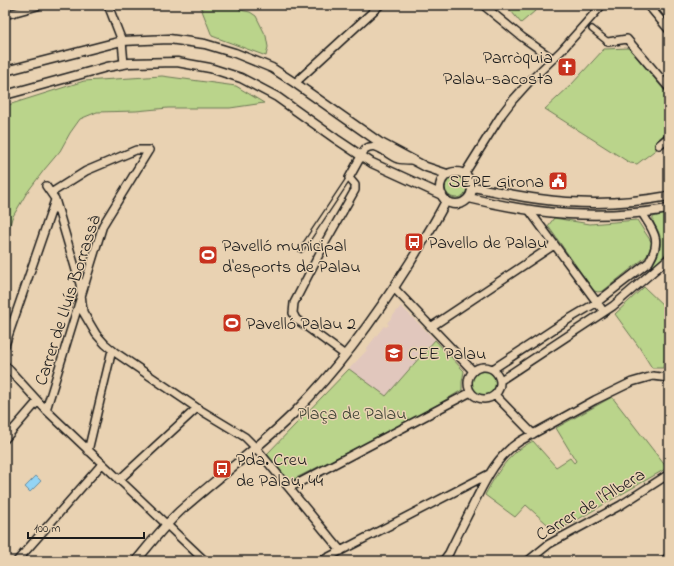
<svg xmlns="http://www.w3.org/2000/svg" width="674" height="566" viewBox="0 0 674 566" font-family="'Indie Flower',sans-serif">
  <rect width="100%" height="100%" fill="#e9d2b2"/>
  <filter id="ink" filterUnits="userSpaceOnUse"><feTurbulence type="fractalNoise" baseFrequency=".025" numOctaves="2"/><feDisplacementMap in="SourceGraphic" scale="8" xChannelSelector="R" yChannelSelector="G"/><feConvolveMatrix kernelMatrix="1 2 1 2 8 2 1 2 1" color-interpolation-filters="sRGB"/></filter>
  <g filter="url(#ink)">
    <!-- built -->
    <path fill="#e1c7bd" d="M401,306L435,340L386,396L349,369L367,350L366,349L384,326L386,327L389,325L387,323Z"/>
    <!-- green -->
    <path fill="#bad48b" stroke="#6b7854" d="M208,5H237L240,10L250,12L256,16L266,36L268,47L266,56L212,36L201,8Z
      M506,5H542L521,23Z
      M629,48L669,96V130L654,143L658,148L637,164L630,163L545,109L571,85L604,49Z
      M162,76L236,86L264,103L230,108H168L136,111L97,112L80,119L70,133L60,151L44,170L26,194L12,218L5,241V106L84,81Z
      M445 187a11 11 0 1 1 22 0a11 11 0 1 1-22 0Z
      M669,213V248L663,257L651,268L650,266C659,257 664,243 658,231C656,226 652,223 653,217Z
      M554,218L590,224L637,220L652,243L647,256L603,291L598,292L594,291L548,226Z
      M644,287L666,308L669,306V354L664,361L663,368H652L639,347L615,314Z
      M435,340L464,371L462,382V390L410,421L294,479H289L287,478L267,454L349,369L386,396Z
      M471 383a13 13 0 1 1 26 0a13 13 0 1 1-26 0Z
      M612,397L667,468L556,532L526,505L515,517L485,495C497,472 509,453 533,441L556,467L570,458L574,463L576,461L556,428Z"/>
    <!-- water -->
    <path fill="#93d4f5" stroke="#638a9e" d="M36,476L41,481L30,492L25,487Z"/>
    <g fill="none" stroke-linecap="round" stroke-linejoin="round">
      <defs>
        <path id="service" d="M5,81L9,94
          M301,250L349,178"/>
        <path id="pedestrian" d="M592,29L608,42"/>
        <path id="minor" d="M108,5L122,41L124,64
          M483,5L522,37L553,59
          M648,5L669,30
          M660,5L669,16
          M5,15L41,5
          M608,42L627,39L669,88
          M295,83L380,5
          M659,145L669,137
          M465,173L502,114L512,101L530,81L561,51L602,5
          M46,186L55,199L80,284L83,312L96,334L105,344L116,353L197,408L245,437L256,448L341,551
          M51,193L86,171L136,150H149
          M529,210L604,312
          M394,288L473,371
          M431,327L554,245
          M5,345L55,200
          M345,355L296,319L293,313L294,303L326,241L355,190V185L349,178L365,149C378,141 386,155 398,159C402,160 407,160 411,160
          M5,365L46,410L205,561
          M468 383a16 16 0 1 1 32 0a16 16 0 1 1-32 0Z
          M493,369L569,319L596,303L649,262C662,240 654,232 642,213
          M501,380L613,306L669,258
          M495,395L533,434
          M46,410L103,225L149,150
          M5,439L37,402
          M88,451L112,350
          M119,480L197,408
          M289,488L471,392
          M17,561L102,464
          M321,561L489,474
          M443,561L449,553C457,536 466,519 474,503C486,479 497,456 520,441L595,400L632,382L653,376L669,378
          M528,561L549,544L621,505L669,474
          M663,561L669,557"/>
        <path id="tertiary" d="M5,71L122,41L169,39L205,44L235,53L272,68L295,83L379,142L426,167L447,174
          M5,95L107,67L129,63L177,62L210,68L241,78L277,97L336,139L372,163L442,195
          M440 188a16 16 0 1 1 32 0a16 16 0 1 1-32 0Z
          M473,187C495,191 516,196 539,199C582,205 626,204 669,196
          M469,198C539,215 597,220 669,209
          M136,561C150,544 164,526 180,511C218,477 259,448 295,412C340,367 377,315 411,261C423,241 436,221 446,201"/>
      </defs>
      <!-- service casing -->
      <use href="#service" stroke="#1c1c1c" stroke-width="6"/>
      <!-- pedestrian casing -->
      <use href="#pedestrian" stroke="#1c1c1c" stroke-width="8"/>
      <!-- minor casing -->
      <use href="#minor" stroke="#1c1c1c" stroke-width="10"/>
      <!-- tertiary casing -->
      <use href="#tertiary" stroke="#1c1c1c" stroke-width="11"/>
      <!-- service -->
      <use href="#service" stroke="#e9d2b2" stroke-width="3.5"/>
      <!-- pedestrian -->
      <use href="#pedestrian" stroke="#e9d2b2" stroke-width="5"/>
      <!-- minor -->
      <use href="#minor" stroke="#e9d2b2" stroke-width="7"/>
      <!-- tertiary -->
      <use href="#tertiary" stroke="#e9d2b2" stroke-width="8"/>
    </g>
  </g>
  <!-- icons -->
  <defs>
    <symbol id="church-square" viewBox="-11 -11 22 22"><rect x="-9" y="-9" width="18" height="18" rx="4" fill="#c8321e" stroke="#e9d2b2"/><path d="M-1.2-6h2.4v3.5h3.3v2.4h-3.3V6h-2.4V-.1h-3.3v-2.4h3.3Z" fill="#fff"/></symbol>
    <symbol id="civic-square" viewBox="-11 -11 22 22"><rect x="-9" y="-9" width="18" height="18" rx="4" fill="#c8321e" stroke="#e9d2b2"/><path d="M-.6-6.5H3V-4.5H.6V-3L4-1V1h2V6H-6V1h2V-1L-.6-3ZM-1.2 2.5V6h2.4V2.5Z" fill="#fff"/></symbol>
    <symbol id="bus-square" viewBox="-11 -11 22 22"><rect x="-9" y="-9" width="18" height="18" rx="4" fill="#c8321e" stroke="#e9d2b2"/><path d="M-5-6H5V4H4V6H2V4H-2V6H-4V4H-5ZM-3.5-4V0h7V-4ZM-3.5 1.2v1.5H-2V1.2ZM2 1.2v1.5H3.5V1.2Z" fill="#fff"/></symbol>
    <symbol id="stadium-square" viewBox="-11 -11 22 22"><rect x="-9" y="-9" width="18" height="18" rx="4" fill="#c8321e" stroke="#e9d2b2"/><path d="M0-5a6.5 5 0 1 0 0 10a6.5 5 0 1 0 0-10ZM-3.5-1.8h7v3.6h-7Z" fill="#fff"/></symbol>
    <symbol id="school-square" viewBox="-11 -11 22 22"><rect x="-9" y="-9" width="18" height="18" rx="4" fill="#c8321e" stroke="#e9d2b2"/><path d="M0-5L7-2L0 1L-7-2ZM-4 1L0 2.5L4 1V4Q0 6-4 4Z" fill="#fff"/></symbol>
  </defs>
  <g fill-rule="evenodd">
    <use href="#church-square" x="556" y="56" width="22" height="22"/>
    <use href="#civic-square" x="547" y="170" width="22" height="22"/>
    <use href="#bus-square" x="403" y="231" width="22" height="22"/>
    <use href="#stadium-square" x="197" y="244" width="22" height="22"/>
    <use href="#stadium-square" x="221" y="312" width="22" height="22"/>
    <use href="#school-square" x="383" y="342" width="22" height="22"/>
    <use href="#bus-square" x="211" y="458" width="22" height="22"/>
  </g>
  <g text-anchor="middle" stroke-width="3" stroke-linejoin="round" paint-order="stroke">
    <!-- poi labels -->
    <g font-size="18" fill="#1c1c1c" stroke="#e9d2b2" text-anchor="start">
      <text x="553" y="63" text-anchor="end">Parròquia<tspan x="553" dy="21">Palau-sacosta</tspan></text>
      <text x="544" y="187" text-anchor="end">SEPE Girona</text>
      <text x="428" y="248">Pavello de Palau</text>
      <text x="222" y="251">Pavelló municipal<tspan x="222" dy="21">d'esports de Palau</tspan></text>
      <text x="246" y="329">Pavelló Palau 2</text>
      <text x="408" y="359">CEE Palau</text>
      <text x="236" y="465">Pda. Creu<tspan x="236" dy="21">de Palau, 44</tspan></text>
    </g>
    <!-- street labels -->
    <g font-size="18" fill="#1c1c1c" stroke="#e9d2b2">
      <text transform="translate(67 300) rotate(-72)" y="6">Carrer de Lluís Borrassà</text>
      <text transform="translate(590 504) rotate(-31)" y="6">Carrer de l'Albera</text>
    </g>
    <!-- park labels -->
    <g font-size="18" fill="#3c4132" stroke="#e9d2b2">
      <text x="352" y="419">Plaça de Palau</text>
    </g>
  </g>
  <!-- margin -->
  <rect width="674" height="566" fill="none" stroke="#e9d2b2" stroke-width="20"/>
  <rect x="10" y="10" width="654" height="546" fill="none" stroke="#1c1c1c" stroke-width="1.5" filter="url(#ink)"/>
  <!-- scale -->
  <path d="M28 532v6h116v-6" fill="none" stroke="#1c1c1c" stroke-width="2"/>
  <text x="34" y="532" font-size="12" fill="#1c1c1c" stroke="#e9d2b2" stroke-width="3" paint-order="stroke">100 m</text>
</svg>
